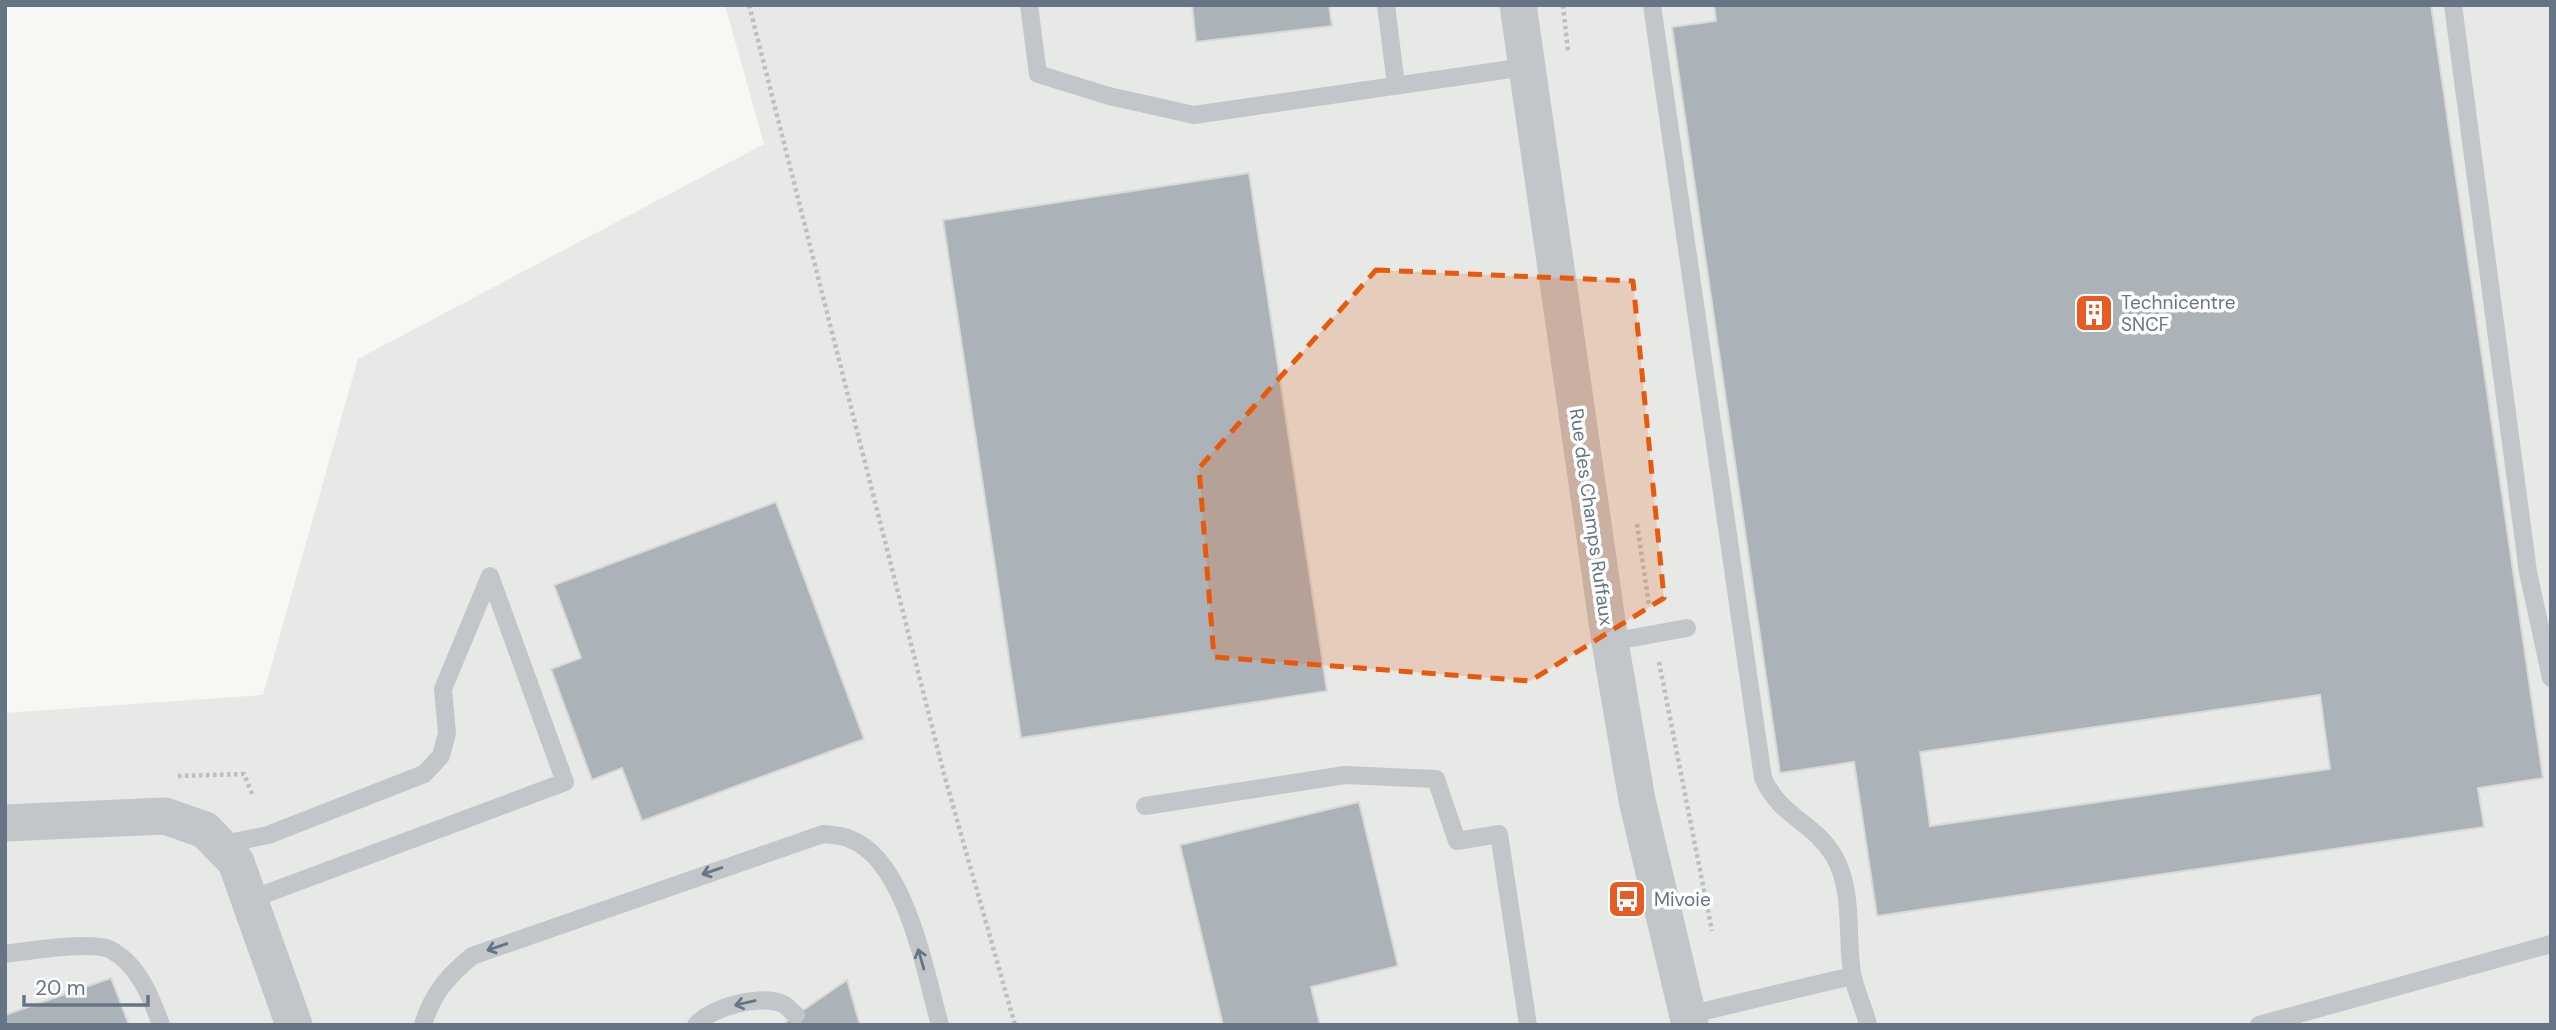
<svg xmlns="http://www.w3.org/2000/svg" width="2556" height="1030" viewBox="0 0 2556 1030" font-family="'DM Sans',sans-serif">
  <rect width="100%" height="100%" fill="#f7f7f4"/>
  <!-- built -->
  <path fill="#e7e9e7" d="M725,5H2551V1025H5V713L263,695L358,359L764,144Z"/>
  <!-- building -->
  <path fill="#abb3b9" stroke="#d8d8d6" stroke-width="2" fill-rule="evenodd" d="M1192,5H1329L1332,26L1196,42Z
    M1714,5H2431L2543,778L2478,788L2484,827L1877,916L1854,762L1780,773L1672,27L1716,21ZM2320,695L2330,769L1930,826L1920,752Z
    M1249,173L1327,691L1021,738L943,220Z
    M776,502L864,739L642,821L622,768L592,780L551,669L581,658L554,585Z
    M1359,802L1398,966L1311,987L1320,1025H1223L1180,845Z
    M111,978L129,1025H5V1015Z
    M847,980L860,1025H782L796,1015Z"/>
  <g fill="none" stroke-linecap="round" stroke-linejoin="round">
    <!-- path -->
    <path stroke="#bcbec1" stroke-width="4.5" stroke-dasharray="3.5 3.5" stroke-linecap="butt" d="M749,5L944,774L1015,1025
      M1563,5L1568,51
      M1637,524L1649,605
      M1659,662L1712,931
      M178,776L244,774L253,796"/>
    <!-- service -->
    <path stroke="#c2c6c9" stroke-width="18" d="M1029,5L1038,74L1109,96L1194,115L1525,67
      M1386,5L1396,85
      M1652,5L1763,778C1780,817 1814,822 1834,856C1854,891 1846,935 1852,973C1855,990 1864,1007 1868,1025
      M2453,5L2528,572L2551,678
      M1610,642L1687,628
      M1145,806L1345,775L1436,779L1457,841L1499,834L1528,1025
      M219,845L268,835L424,774L441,756L447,733L443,689L490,576L565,782L249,900
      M5,954C26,951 91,941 109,949C138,963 151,997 161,1025
      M1688,1015L1852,976
      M423,1025C432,994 448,976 472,956L823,834C831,835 842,835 850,839C906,860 925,972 940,1025
      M696,1025C710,1007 762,994 783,1004C787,1006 792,1012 796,1015
      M2259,1025L2551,944"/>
    <!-- minor -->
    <path stroke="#c2c6c9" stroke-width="37" d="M1518,5L1610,642L1637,800L1690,1025
      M5,823L165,816L205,830L236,862L294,1025"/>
  </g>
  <!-- one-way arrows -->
  <defs><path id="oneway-shaft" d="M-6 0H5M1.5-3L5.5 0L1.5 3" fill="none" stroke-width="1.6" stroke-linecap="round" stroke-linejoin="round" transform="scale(1.75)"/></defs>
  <g stroke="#657585">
    <use href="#oneway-shaft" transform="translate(712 871) rotate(161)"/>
    <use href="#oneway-shaft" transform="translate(497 947) rotate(161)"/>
    <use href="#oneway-shaft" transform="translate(921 959) rotate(-106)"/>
    <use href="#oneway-shaft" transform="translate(745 1003) rotate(167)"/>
  </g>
  <!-- marked area -->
  <path fill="#e8590c" fill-opacity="0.2" stroke="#e8590c" stroke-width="5" stroke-dasharray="14 9" stroke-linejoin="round" d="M1376,270L1633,281L1664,598L1530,681L1214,657L1199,468Z"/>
  <!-- icons -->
  <defs>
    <symbol id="building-square" viewBox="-11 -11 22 22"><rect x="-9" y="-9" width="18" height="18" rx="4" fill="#e65c24" stroke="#fff"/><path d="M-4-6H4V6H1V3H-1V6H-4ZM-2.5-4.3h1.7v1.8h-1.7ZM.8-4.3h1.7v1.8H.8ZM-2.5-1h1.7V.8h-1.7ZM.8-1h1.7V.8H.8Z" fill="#fff"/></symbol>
    <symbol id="bus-square" viewBox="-11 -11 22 22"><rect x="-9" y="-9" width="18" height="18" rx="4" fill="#e65c24" stroke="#fff"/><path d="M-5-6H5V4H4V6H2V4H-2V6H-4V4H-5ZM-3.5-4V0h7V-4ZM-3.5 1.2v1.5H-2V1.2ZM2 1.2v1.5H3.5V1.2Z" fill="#fff"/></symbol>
  </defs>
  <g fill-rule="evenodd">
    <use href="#building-square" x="2072" y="291" width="44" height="44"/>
    <use href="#bus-square" x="1605" y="877" width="44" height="44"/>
  </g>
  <g text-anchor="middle" stroke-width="7" stroke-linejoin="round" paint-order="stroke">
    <!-- poi labels -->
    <g font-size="19" fill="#657585" stroke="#fff" text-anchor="start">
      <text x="2121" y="309">Technicentre<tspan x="2121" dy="22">SNCF</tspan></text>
      <text x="1654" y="906">Mivoie</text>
    </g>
    <!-- street labels -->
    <g font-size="19" fill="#657585" stroke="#fff">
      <text transform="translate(1592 517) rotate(82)" y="7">Rue des Champs Ruffaux</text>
    </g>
  </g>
  <!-- border -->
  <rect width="2556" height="1030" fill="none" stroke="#657585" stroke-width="14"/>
  <!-- scale -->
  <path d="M24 995v10h124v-10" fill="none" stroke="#657585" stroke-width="3.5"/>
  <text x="35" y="995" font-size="21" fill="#657585" stroke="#ffffff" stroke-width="5" paint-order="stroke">20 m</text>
</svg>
